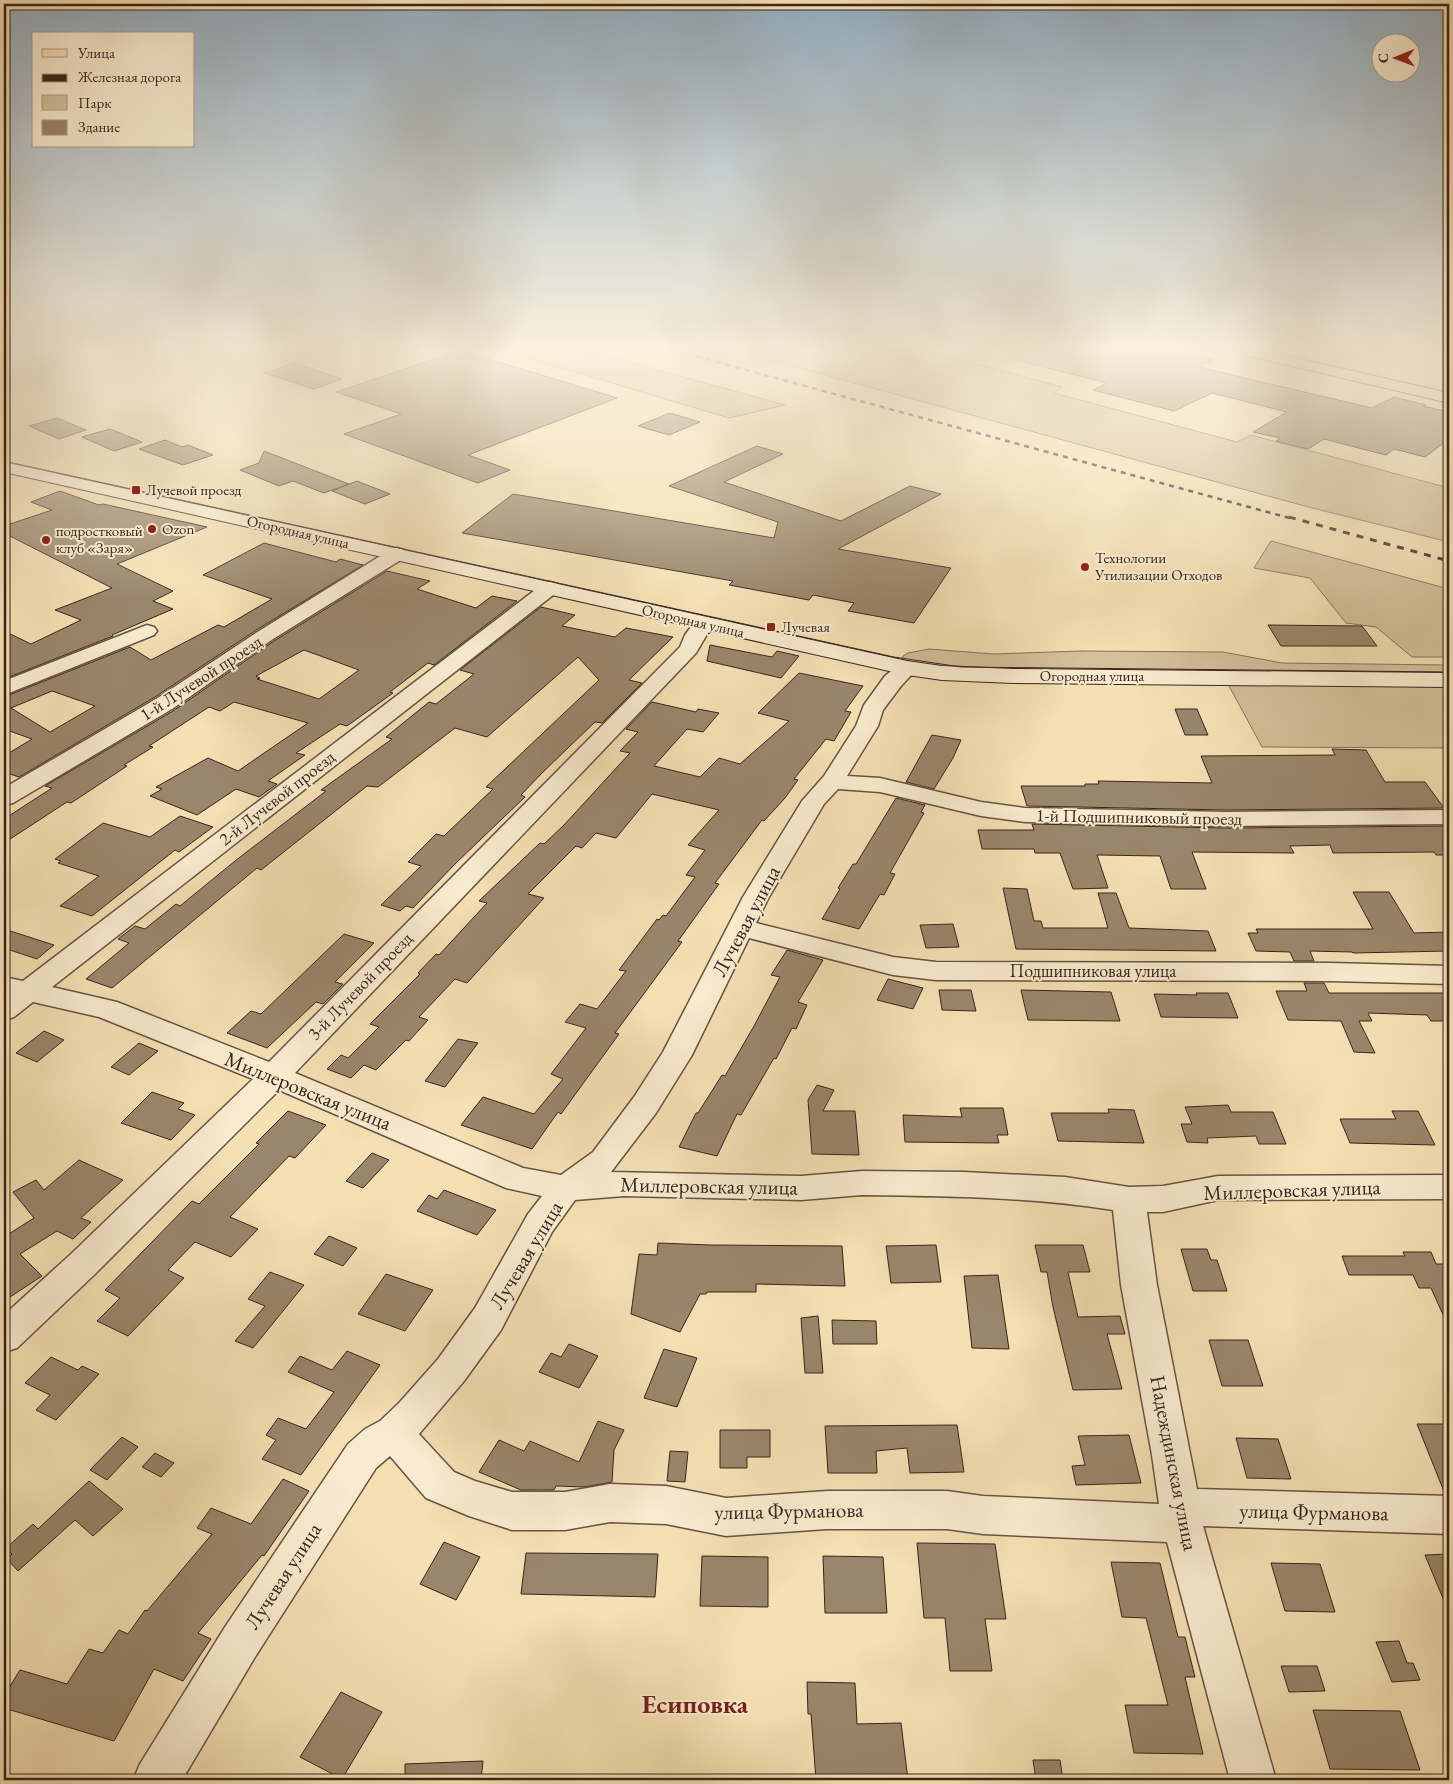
<svg xmlns="http://www.w3.org/2000/svg" width="1453" height="1784" viewBox="0 0 1453 1784" font-family="'EB Garamond',serif">
  <rect width="100%" height="100%" fill="#f4e0b3"/>
  <filter id="stains"><feTurbulence type="fractalNoise" baseFrequency=".004" numOctaves="4"/><feColorMatrix values="0 0 0 0 .2 0 0 0 0 .09 0 0 0 0 .02 0 0 0 .5 -.17"/></filter>
  <radialGradient id="worn" r=".72"><stop offset=".6" stop-color="#630" stop-opacity="0"/><stop offset="1" stop-color="#630" stop-opacity=".3"/></radialGradient>
  <!-- green -->
  <path fill="#d4c09a" stroke="#86725c" d="M505,351H589L785,405L729,418Z
    M756,351H927L1062,387L1054,393L1237,442L1251,435L1449,488V542L1312,508L748,354Z
    M1271,541L1449,589V657H1412L1376,627L1346,623L1310,578L1254,568Z
    M929,649L994,654L1081,651L1223,652L1282,663L1449,665V675L943,668L909,663L902,660L903,656L908,653Z
    M1228,684L1449,686V748L1262,747Z"/>
  <!-- building -->
  <path fill="#9a866b" stroke="#38241e" fill-rule="evenodd" d="M459,351H463L617,398L468,455L510,470L478,483L344,434L401,414L336,392Z
    M1009,351H1179L1213,360L1199,367L1372,408L1394,397L1426,405L1423,406L1449,412V439L1425,457L1394,449L1386,455L1324,439L1308,449L1276,441L1280,438L1253,432L1287,412L1212,393L1174,411L1093,390L1107,383L1008,358Z
    M296,363L342,379L314,389L264,373Z
    M670,413L700,422L669,435L638,426Z
    M57,418L86,430L59,439L29,426Z
    M110,429L142,442L114,451L82,437Z
    M165,440L182,447L188,445L213,455L183,465L139,449Z
    M757,446L783,454L724,482L841,521L910,486L941,494L838,549L951,568L914,623L848,611L854,603L813,595L809,600L729,585L733,581L462,533L513,494L774,538L778,522L669,486Z
    M264,451L349,484L324,493L293,481L279,486L240,470L259,463Z
    M357,481L390,494L365,504L332,491Z
    M60,491L99,505L103,504L207,527L117,564L173,591L153,601L173,609L112,635L113,636L4,679V631L31,644L81,620L55,610L112,588L4,533V526L52,510L31,502Z
    M264,543L336,562L340,559L363,565L258,629L155,697L19,777L4,772V756L32,739L4,729V697L130,647L151,660L218,625L224,627L272,599L203,575ZM52,691L95,706L50,732L11,708Z
    M387,571L430,581L417,589L476,608L492,596L517,601L434,665L428,663L390,692L393,693L347,726L340,724L296,753L305,755L268,781L277,784L259,797L236,789L197,815L150,796L162,789L156,787L208,758L238,771L308,723L234,702L220,711L209,707L149,746L153,747L124,765L127,766L71,803L67,802L4,843V819L52,788L45,786L173,711L274,641ZM304,650L359,670L319,699L257,679L260,678L256,676Z
    M541,607L575,615L562,626L615,637L626,628L673,637L629,680L642,683L602,723L595,722L541,774L521,795L525,797L455,864L413,908L406,906L400,911L381,905L421,866L408,862L436,834L444,836L493,789L486,787L599,680L578,657L487,737L455,728L378,787L367,786L261,870L257,868L112,988L86,979L129,943L118,939L135,926L145,929L176,904L180,906L235,861L326,791L321,790L392,739L386,737L429,702L436,704L474,674L460,670Z
    M1268,625L1362,626L1377,646H1281Z
    M710,645L772,657L777,651L799,656L781,678L707,661Z
    M799,673L863,686L845,711L851,712L834,741L826,739L794,779L798,780L785,798L764,821L762,820L715,883L719,884L678,941L682,942L615,1033L619,1034L561,1114L558,1112L532,1149L461,1125L483,1097L534,1114L563,1079L551,1074L586,1028L565,1022L580,1004L597,1009L626,971L619,970L657,919L659,920L663,915L666,916L695,877L686,875L705,850L688,845L719,810L652,794L616,838L596,833L582,848L576,846L528,894L544,898L467,983L455,979L419,1017L428,1020L409,1041L406,1040L376,1070L364,1065L351,1078L327,1069L341,1055L348,1058L379,1027L370,1024L420,974L418,973L436,954L439,955L487,903L479,901L540,843L544,844L564,825L630,753L620,751L638,732L626,729L652,702L696,712L698,709L719,713L703,732L687,729L654,766L700,777L719,758L740,764L789,721L758,713Z
    M1175,709H1197L1208,735H1185Z
    M932,735L961,740L953,758L934,789L906,782Z
    M1332,749L1366,750L1385,782H1425L1444,808L1226,810L1027,806L1021,786H1085V784H1099L1098,781L1212,783L1201,756L1335,755Z
    M896,798L925,805L921,812L924,813L890,873L895,874L884,895L880,894L859,929L822,919L840,889L838,888L853,864H856Z
    M180,816L213,827L179,852L175,850L92,916L60,906L99,876L58,863L61,861L55,859L103,823L150,837Z
    M1032,824L1226,828L1449,826V855H1436L1434,852L1333,853L1330,845L1290,846L1294,853L1192,852L1206,889H1171L1160,856L1097,855L1108,888L1073,889L1060,853H1035L1034,849H982L978,830H1034Z
    M1003,888L1027,889L1034,921H1041L1043,928H1108L1098,893H1116L1129,928L1208,931L1216,951L1016,949Z
    M1353,892H1389L1414,933L1449,932V951L1353,953L1352,952L1310,951L1314,961H1294L1290,952L1256,951L1248,933H1258L1256,929H1373Z
    M953,924L959,947L926,948L920,925Z
    M4,929L54,945L37,959L4,948Z
    M344,934L374,943L335,982L343,984L323,1004L316,1002L267,1048L227,1033L251,1011L261,1014Z
    M787,950L823,960L798,1002L807,1005L796,1029L792,1028L776,1059L774,1058L741,1115L737,1114L717,1156L679,1147L696,1113H698L722,1075L725,1076L754,1026L780,977L771,975Z
    M888,979L923,988L913,1009L877,1000Z
    M1304,983H1324L1329,993H1444L1449,1002V1021H1431L1427,1015L1368,1013L1372,1021H1359L1375,1053L1354,1052L1341,1021L1288,1020L1276,991H1307Z
    M939,990H971L976,1011L942,1010Z
    M1021,990L1111,992L1120,1021L1028,1020Z
    M1196,993H1228L1238,1018L1161,1017L1154,994L1197,995Z
    M44,1031L64,1040L37,1062L16,1053Z
    M458,1039L478,1043L445,1087L425,1081Z
    M139,1043L158,1051L129,1075L111,1067Z
    M817,1085L834,1090L823,1111H855L859,1155L812,1154L808,1100Z
    M152,1092L184,1103L178,1109L195,1115L171,1140L121,1123Z
    M1228,1105L1231,1112H1273L1286,1144H1259L1256,1136L1207,1138L1208,1143L1187,1142L1181,1124H1192L1185,1107Z
    M960,1108H1003L1008,1135H997L999,1143L905,1142L903,1115L962,1117Z
    M1108,1109L1134,1110L1144,1143L1058,1141L1051,1113H1109Z
    M288,1111L326,1125L295,1158L289,1156L230,1217L258,1229L231,1257L195,1242L168,1270L184,1278L128,1336L97,1321L120,1298L105,1290L192,1201L199,1204L259,1144L256,1143Z
    M1392,1111H1418L1435,1145L1350,1143L1340,1119H1396Z
    M372,1153L389,1160L363,1188L346,1181Z
    M79,1160L123,1180L81,1218L91,1222L73,1239L57,1231L20,1254L42,1276L4,1301V1237L34,1218L13,1192L36,1180L44,1190Z
    M444,1190L496,1210L477,1235L417,1211L429,1195L437,1199Z
    M329,1236L357,1248L343,1266L314,1254Z
    M658,1243L711,1245L842,1246L845,1286L756,1284V1292H707L706,1294H700L680,1332L631,1314L639,1254L657,1255Z
    M936,1245L941,1282L891,1283L886,1246Z
    M1035,1245H1083L1090,1272H1068L1078,1317L1120,1316L1125,1334H1107L1122,1389L1073,1390L1053,1307L1047,1272H1041Z
    M1181,1249H1207L1211,1260H1217L1227,1291H1193Z
    M1403,1252H1431L1436,1264H1449V1328L1431,1288H1419L1413,1275H1349L1342,1256H1405Z
    M270,1272L304,1285L253,1348L235,1341L265,1306L248,1299Z
    M386,1274L433,1290L405,1331L358,1314Z
    M998,1275L1009,1349L972,1348L964,1276Z
    M818,1316L823,1373H805L801,1318Z
    M832,1320L876,1321L877,1344H833Z
    M1209,1340H1248L1263,1386H1222Z
    M569,1344L598,1356L579,1388L539,1372L551,1353L561,1357Z
    M664,1349L697,1358L677,1407L644,1398Z
    M347,1351L380,1365L301,1475L262,1459L276,1440L266,1435L278,1418L306,1429L334,1392L288,1372L300,1356L332,1370Z
    M51,1357L78,1370L82,1366L99,1374L56,1420L36,1410L50,1395L25,1383Z
    M598,1421L624,1430L614,1450L612,1482L584,1487L556,1486L554,1490H521L479,1472L499,1440L524,1451L530,1441L579,1462Z
    M1417,1424H1449V1494H1445Z
    M957,1425L964,1472L910,1473L907,1448L876,1451L877,1473H828L825,1426Z
    M720,1430H770V1457H747V1468H720Z
    M1129,1435L1141,1483L1076,1485L1072,1466L1085,1465L1078,1436Z
    M122,1437L138,1447L107,1480L90,1470Z
    M1236,1438L1278,1439L1291,1479L1247,1478Z
    M670,1451L688,1452L685,1482L667,1481Z
    M155,1453L174,1463L161,1477L142,1467Z
    M283,1479L309,1491L264,1556L262,1555L198,1633L211,1639L183,1681L154,1669L114,1741L4,1708V1696L20,1670L67,1684L89,1649L103,1653L119,1630L128,1634L145,1610L147,1611L212,1534L197,1528L211,1508L251,1524Z
    M89,1481L123,1509L93,1536L75,1520L18,1571L7,1559L12,1554L6,1548L33,1524L38,1529Z
    M444,1542L480,1557L456,1600L420,1584Z
    M917,1543L995,1544L1006,1619H985L992,1671H950L945,1618H924Z
    M526,1553L658,1554L655,1597L521,1594Z
    M1449,1554V1613L1425,1555Z
    M702,1556L768,1557V1607L700,1606Z
    M823,1556L883,1557L887,1613H825Z
    M1111,1562L1160,1563L1178,1637H1185L1195,1677H1185L1203,1754L1134,1753L1125,1705H1168L1146,1618L1122,1617Z
    M1271,1563L1320,1564L1335,1612L1285,1611Z
    M1399,1641L1407,1663H1413L1420,1680L1392,1682L1376,1642Z
    M1281,1666H1317L1325,1691L1289,1692Z
    M807,1682L855,1683L857,1724L901,1723L908,1780H816L811,1714H808Z
    M341,1692L382,1712L342,1779L300,1757Z
    M1313,1710L1400,1711L1420,1770L1330,1769Z
    M1033,1760H1060L1063,1780H1036Z
    M483,1761L481,1780H405V1764Z"/>
  <g fill="none" stroke-linecap="round" stroke-linejoin="round">
    <defs>
      <path id="street" d="M397,548L404,550L406,554L404,558L273,639L172,709L13,803L4,805V788L156,699L259,631L390,550Z
        M550,582L557,584L560,588L557,592L52,987L117,1002L269,1062L680,647L685,635L696,620L703,618L710,620L713,624L696,653L295,1073L523,1168L561,1175L593,1152L634,1097L663,1052L743,897L802,801L824,776L856,726L864,705L885,676L900,664L907,662L914,664L918,668L901,686L883,710L878,726L847,776L880,778L981,802L1025,808L1226,812L1449,810V824L1226,826L1025,822L981,816L880,792L838,789L824,804L769,897L756,923L893,957L936,962L1331,963L1449,966V984L1331,981L936,980L893,975L749,938L692,1055L656,1113L611,1172L801,1176L862,1171L964,1172L1065,1177L1129,1187L1163,1186L1218,1176L1449,1175V1199L1218,1200L1163,1212H1147L1157,1285L1197,1489L1449,1496V1534L1203,1526L1276,1780H1230L1167,1542L983,1534L947,1529H827L726,1536L666,1524L610,1522L565,1530H512L469,1516L426,1498L390,1456L376,1468L255,1657L182,1780H133L140,1764L225,1627L348,1444L365,1429L380,1421L399,1403L438,1359L475,1308L528,1214L542,1196L506,1188L279,1090L95,1274L17,1348L4,1352V1315L71,1254L253,1079L99,1017L33,1002L14,1017L4,1020V977L23,981L543,584ZM862,1195C946,1196 1030,1197 1113,1210L1121,1285L1152,1455L1159,1504L983,1496L947,1491H827L726,1498L666,1486L610,1484L565,1492H512L475,1481L454,1472L419,1434L464,1381L501,1330L552,1232L575,1200L624,1196L801,1200Z
        M147,625L154,627L157,631L154,635L4,695V681Z"/>
      <path id="secondary" d="M4,462L907,661L942,666L1013,669L1449,673V687L1013,683L942,680L907,675L4,472Z"/>
      <path id="primary" d="M1237,351H1265L1449,393V403L1244,355Z"/>
    </defs>
    <!-- street casing -->
    <use href="#street" stroke="#675343" stroke-width="3"/>
    <!-- secondary casing -->
    <use href="#secondary" stroke="#38241e" stroke-width="2"/>
    <!-- primary casing -->
    <use href="#primary" stroke="#38241e" stroke-width="2"/>
    <!-- street -->
    <use href="#street" fill="#f8ebce" fill-rule="evenodd"/>
    <!-- secondary -->
    <use href="#secondary" fill="#f8ebce" fill-rule="evenodd"/>
    <!-- primary -->
    <use href="#primary" fill="#f4e0b3" fill-rule="evenodd"/>
    <!-- tram -->
    <path stroke="#38241e" stroke-width="1" d="M4,461L894,657L961,667L1449,672"/>
    <!-- rail-far1 -->
    <path stroke="#38241e" stroke-width="2.5" stroke-dasharray="5 5" stroke-linecap="butt" d="M677,351L1293,519"/>
    <!-- rail -->
    <path stroke="#38241e" stroke-width="3" stroke-dasharray="7 7" stroke-linecap="butt" d="M1289,517L1449,561"/>
  </g>
  <!-- sky -->
  <linearGradient id="sky" x2="0" y2="1"><stop stop-color="#93acbe"/><stop offset="0.58" stop-color="#faf1dd"/><stop offset="1" stop-color="#faf1dd" stop-opacity="0"/></linearGradient>
  <rect width="1453" height="601" fill="url(#sky)"/>
  <!-- markers -->
  <g fill="#8f2418" stroke="#f8ebce" stroke-width="2">
    <rect x="131" y="485" width="10" height="10" rx="2.5"/>
    <circle cx="152" cy="529" r="5"/>
    <circle cx="46" cy="540" r="5"/>
    <circle cx="1085" cy="567" r="5"/>
    <rect x="766" y="622" width="10" height="10" rx="2.5"/>
  </g>
  <g text-anchor="middle" stroke-width="4" stroke-linejoin="round" paint-order="stroke">
    <!-- far-poi labels -->
    <g font-size="15" fill="#38241e" stroke="#f8ebce" text-anchor="start">
      <text x="146" y="495">Лучевой проезд</text>
      <text x="162" y="534">Ozon</text>
      <text x="56" y="536">подростковый<tspan x="56" dy="17">клуб «Заря»</tspan></text>
      <text x="1095" y="563">Технологии<tspan x="1095" dy="17">Утилизации Отходов</tspan></text>
      <text x="781" y="632">Лучевая</text>
    </g>
    <!-- far-street labels -->
    <g font-size="15" fill="#38241e" stroke="#f8ebce">
      <text transform="translate(298 532) rotate(13)" y="5">Огородная улица</text>
      <text transform="translate(693 621) rotate(13)" y="5">Огородная улица</text>
      <text x="1092" y="681">Огородная улица</text>
    </g>
    <!-- street labels -->
    <g font-size="18" fill="#38241e" stroke="#f8ebce">
      <text transform="translate(201 678) rotate(-33)" y="6">1-й Лучевой проезд</text>
      <text transform="translate(277 798) rotate(-38)" y="6">2-й Лучевой проезд</text>
      <text transform="translate(1139 817) rotate(1)" y="6">1-й Подшипниковый проезд</text>
      <text x="1093" y="977">Подшипниковая улица</text>
      <text transform="translate(360 986) rotate(-46)" y="6">3-й Лучевой проезд</text>
    </g>
    <!-- near-street labels -->
    <g font-size="21" fill="#38241e" stroke="#f8ebce">
      <text transform="translate(746 921) rotate(-62)" y="7">Лучевая улица</text>
      <text transform="translate(308 1091) rotate(22)" y="7">Миллеровская улица</text>
      <text transform="translate(709 1186) rotate(1)" y="7">Миллеровская улица</text>
      <text transform="translate(1292 1190) rotate(-2)" y="7">Миллеровская улица</text>
      <text transform="translate(526 1255) rotate(-59)" y="7">Лучевая улица</text>
      <text transform="translate(1174 1463) rotate(79)" y="7">Надеждинская улица</text>
      <text transform="translate(789 1511) rotate(-1)" y="7">улица Фурманова</text>
      <text transform="translate(1314 1512) rotate(1)" y="7">улица Фурманова</text>
      <text transform="translate(283 1576) rotate(-57)" y="7">Лучевая улица</text>
    </g>
    <!-- near-district labels -->
    <g font-size="26" font-weight="bold" fill="#7a1f14" stroke="#f8ebce">
      <text x="695" y="1713">Есиповка</text>
    </g>
  </g>
  <!-- margin -->
  <rect width="1453" height="1784" fill="none" stroke="#f4e0b3" stroke-width="20"/>
  <rect x="5" y="5" width="1443" height="1774" fill="none" stroke="#38241e" stroke-width="2.5"/>
  <rect x="10" y="10" width="1433" height="1764" fill="none" stroke="#38241e"/>
  <!-- legend -->
  <rect x="32" y="32" width="162" height="115" fill="#f8ebce" stroke="#ab9b88"/>
  <rect x="42" y="49" width="25" height="8" fill="#f4e0b3" stroke="#ab9b88"/>
  <text x="78" y="58" font-size="15" fill="#38241e">Улица</text>
  <rect x="42" y="74" width="25" height="8" fill="#38241e" stroke="#ab9b88"/>
  <text x="78" y="82" font-size="15" fill="#38241e">Железная дорога</text>
  <rect x="42" y="95" width="25" height="15" fill="#d4c09a" stroke="#ab9b88"/>
  <text x="78" y="108" font-size="15" fill="#38241e">Парк</text>
  <rect x="42" y="120" width="25" height="15" fill="#9a866b" stroke="#ab9b88"/>
  <text x="78" y="132" font-size="15" fill="#38241e">Здание</text>
  <!-- north arrow -->
  <g transform="translate(1396 58) rotate(269)"><circle r="24" fill="#f8ebce" stroke="#ab9b88"/>
  <path d="M0-4L9 19L0 12L-9 19Z" fill="#8f2418"/>
  <text y="-8" font-size="14" font-weight="bold" text-anchor="middle" fill="#38241e">С</text>
  </g>
  <rect width="100%" height="100%" filter="url(#stains)"/>
  <rect width="100%" height="100%" fill="url(#worn)"/>
</svg>
